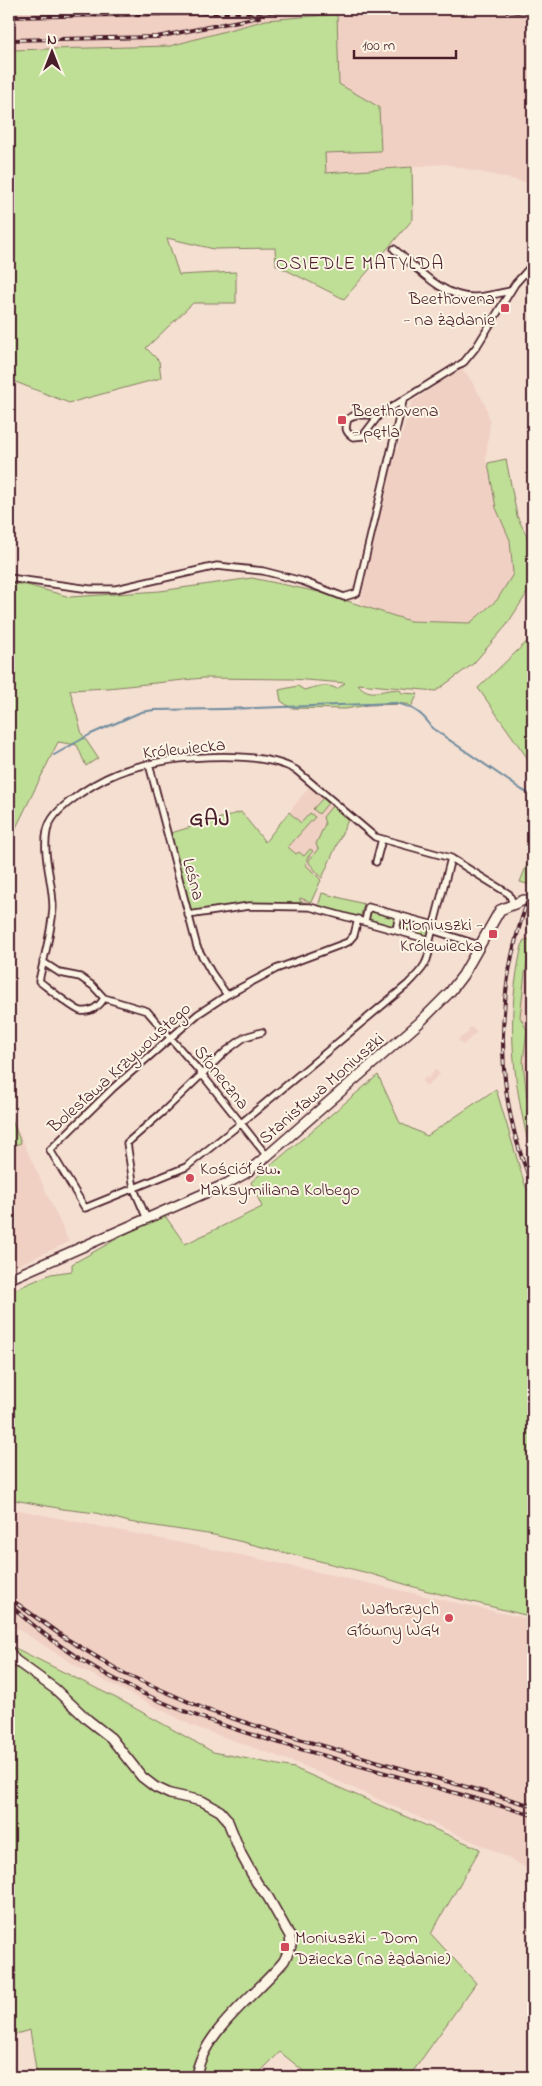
<svg xmlns="http://www.w3.org/2000/svg" width="542" height="2086" viewBox="0 0 542 2086" font-family="'Indie Flower',sans-serif">
  <rect width="100%" height="100%" fill="#f5dfd1"/>
  <filter id="ink" filterUnits="userSpaceOnUse"><feTurbulence type="fractalNoise" baseFrequency=".02" numOctaves="2"/><feDisplacementMap in="SourceGraphic" scale="10" xChannelSelector="R" yChannelSelector="G"/><feConvolveMatrix kernelMatrix="1 2 1 2 8 2 1 2 1" color-interpolation-filters="sRGB"/></filter>
  <g filter="url(#ink)">
    <!-- built -->
    <path fill="#f0d0c3" d="M9,9H533V184L445,164L326,173L324,153L381,151L379,107L339,84L337,15L266,20L170,46L9,50Z
      M461,368L467,374L485,404L490,421L486,458L496,508L510,540L513,574L497,600L470,623L410,621L360,605L365,578L392,467L412,402Z
      M9,403L15,409L9,449Z
      M309,787L348,820L310,904L288,896L243,870Z
      M533,908V1120L527,1098L523,1062L527,1030L520,1017L525,973L531,946L529,939L523,941Z
      M471,1027L477,1032L463,1045L458,1039L469,1032L467,1030Z
      M435,1069L440,1074L427,1086L422,1081L426,1077L428,1079Z
      M9,1111L69,1242L9,1269Z
      M9,1508L264,1560L533,1620V1872L499,1853L299,1764L193,1726L83,1670L15,1627L9,1623Z"/>
    <!-- green -->
    <path fill="#bfde96" stroke="#847e60" d="M337,14L339,84L379,107L381,151L325,153L326,173L412,167L413,219L344,299L276,265L275,248L214,249L167,238L179,275L236,272V303H193L146,348L159,361L161,378L69,403L13,381L9,377V50L170,46L266,20Z
      M506,459L517,516L533,549V568L529,590L506,626L473,664L436,691L358,684C370,700 386,687 400,690L402,693L418,694L411,707L408,704L368,705L345,709L291,708L281,701L279,690L298,686L304,690C314,687 328,683 337,689L345,683L292,679L203,678L108,688L70,690L82,734L98,758L86,766L77,745L58,742L9,842V583L27,585L70,597L160,591L252,578L319,592L410,621L470,623L497,600L513,574L510,540L496,508L488,463Z
      M533,636V766L478,688Z
      M323,798L328,803L319,814L313,809Z
      M332,806L348,820L322,878L309,863V860L318,849L316,844L325,824L323,817Z
      M241,812L265,842L289,812L301,823L310,813L315,817L288,847L296,854L299,852L304,856L310,849L313,851L307,858L306,865L321,880L311,902L300,898V901L310,904L309,911L288,908L190,912L171,833Z
      M533,849V877L530,885L520,882Z
      M322,893L364,904L360,919L318,907Z
      M371,910L396,918L394,927L368,920L369,911Z
      M402,919L429,927L428,936L399,929L400,920Z
      M529,939L531,946L525,973L520,1017L527,1030L523,1062L527,1098L533,1120V1162C513,1084 504,1021 523,941Z
      M378,1075L400,1123L427,1136L496,1089L524,1182L533,1204V1617L424,1590L368,1573L214,1535L129,1522L96,1513L63,1509L9,1499V1292L51,1274L72,1271V1264L163,1213L185,1244L262,1207L251,1182Z
      M9,1113L21,1143L9,1147Z
      M9,1645L122,1701L213,1752L294,1768L480,1849L431,1934L476,1983L409,2077H311L280,2052L255,2077H37L30,2030L9,2036Z"/>
    <g fill="none" stroke-linecap="round" stroke-linejoin="round">
      <!-- stream -->
      <path stroke="#708c9e" stroke-width="2" d="M54,755L91,734L141,712L154,710L224,709L396,703C411,706 424,714 432,728L522,790L533,796"/>
      <!-- secondary-tunnel -->
      <path stroke="#d3b9b0" stroke-width="9" stroke-dasharray="9 4.5" stroke-linecap="butt" d="M524,900L533,899"/>
      <defs>
        <path id="street" d="M394,249C416,267 444,299 475,297C487,297 499,293 510,291
          M379,415H355L348,419C345,428 345,432 353,437L363,436L379,415L464,362L477,346L515,284L533,264
          M9,578L90,589H116L217,566L263,571L302,581L344,597L357,593L403,401
          M149,764L197,947L211,972L227,995
          M376,862L382,839
          M188,915L249,906L310,907L430,940
          M358,919L354,935L348,942L276,969L227,995L198,1014L113,1088L50,1150L85,1208L186,1167L240,1124L408,984C423,969 430,962 430,940L451,858
          M365,921L368,907L434,925
          M396,930L399,915
          M432,930L479,945
          M43,962L60,973L80,977L93,986L104,998C100,1006 90,1013 81,1011C73,1009 47,987 39,981C44,957 52,931 53,907C53,882 42,855 47,831C50,818 59,810 69,802C84,790 100,780 118,773C160,756 255,748 296,770L375,837L451,858L509,894L513,903
          M104,998L147,1011L201,1073L267,1156
          M147,1219L134,1189L127,1143L166,1109L226,1051L245,1037L262,1032"/>
        <path id="secondary" d="M9,1279L228,1183L246,1173L267,1156L419,1023L450,992L463,975L500,910L524,900
          M9,1651L15,1660L55,1689L88,1720L111,1738L142,1777L155,1787L170,1794L202,1801L220,1811L227,1819L241,1854L257,1883L268,1897L290,1936L291,1946L284,1961C256,1995 202,2032 196,2077"/>
      </defs>
      <!-- street casing -->
      <use href="#street" stroke="#4a1f2b" stroke-width="9"/>
      <!-- secondary casing -->
      <use href="#secondary" stroke="#4a1f2b" stroke-width="12"/>
      <!-- street -->
      <use href="#street" stroke="#fcf5e5" stroke-width="5.5"/>
      <!-- secondary -->
      <use href="#secondary" stroke="#fcf5e5" stroke-width="9"/>
      <defs>
        <path id="rail" d="M451,9L481,10
          M475,9L533,13
          M9,17L439,9
          M9,40L157,37L259,17
          M533,887C495,982 491,1091 533,1186
          M9,1598L62,1636L123,1673L207,1710L278,1733L533,1806
          M11,1606C107,1694 214,1725 336,1759C402,1778 468,1797 533,1815"/>
      </defs>
      <!-- rail casing -->
      <use href="#rail" stroke="#4a1f2b" stroke-width="4"/>
      <!-- rail -->
      <use href="#rail" stroke="#fcf5e5" stroke-width="2" stroke-dasharray="5.5" stroke-linecap="butt"/>
    </g>
  </g>
  <!-- markers -->
  <g fill="#d1495b" stroke="#fcf5e5" stroke-width="2">
    <rect x="500" y="303" width="10" height="10" rx="2.5"/>
    <rect x="337" y="415" width="10" height="10" rx="2.5"/>
    <rect x="488" y="929" width="10" height="10" rx="2.5"/>
    <circle cx="190" cy="1178" r="5"/>
    <circle cx="449" cy="1618" r="5"/>
    <rect x="280" y="1942" width="10" height="10" rx="2.5"/>
  </g>
  <g text-anchor="middle" stroke-width="4" stroke-linejoin="round" paint-order="stroke">
    <!-- poi labels -->
    <g font-size="18" fill="#4a1f2b" stroke="#fcf5e5" text-anchor="end">
      <text x="495" y="304">Beethovena<tspan x="495" dy="21">- na żądanie</tspan></text>
      <text x="352" y="416" text-anchor="start">Beethovena<tspan x="352" dy="21">- pętla</tspan></text>
      <text x="483" y="930">Moniuszki -<tspan x="483" dy="21">Królewiecka</tspan></text>
      <text x="200" y="1174" text-anchor="start">Kościół św.<tspan x="200" dy="21">Maksymiliana Kolbego</tspan></text>
      <text x="439" y="1614">Wałbrzych<tspan x="439" dy="21">Główny WG4</tspan></text>
      <text x="295" y="1943" text-anchor="start">Moniuszki - Dom<tspan x="295" dy="21">Dziecka (na żądanie)</tspan></text>
    </g>
    <!-- street labels -->
    <g font-size="18" fill="#4a1f2b" stroke="#fcf5e5">
      <text transform="translate(184 748) rotate(-6)" y="6">Królewiecka</text>
      <text transform="translate(194 879) rotate(75)" y="6">Leśna</text>
      <text transform="translate(119 1067) rotate(-42)" y="6">Bolesława Krzywoustego</text>
      <text transform="translate(222 1077) rotate(51)" y="6">Słoneczna</text>
      <text transform="translate(321 1088) rotate(-41)" y="6">Stanisława Moniuszki</text>
    </g>
    <!-- neighbourhood labels -->
    <g font-size="19" letter-spacing="1" fill="#4a1f2b" stroke="#fcf5e5">
      <text x="360" y="269">OSIEDLE MATYLDA</text>
    </g>
    <!-- district labels -->
    <g font-size="22" font-weight="bold" letter-spacing="1" fill="#4a1f2b" stroke="#fcf5e5">
      <text x="210" y="825">GAJ</text>
    </g>
  </g>
  <!-- margin -->
  <rect width="542" height="2086" fill="none" stroke="#fcf5e5" stroke-width="30"/>
  <rect x="15" y="15" width="512" height="2056" fill="none" stroke="#4a1f2b" stroke-width="2" filter="url(#ink)"/>
  <!-- north arrow -->
  <g transform="translate(52 52)" stroke="#fcf5e5" stroke-width="4" paint-order="stroke">
  <path d="M0-4L9 19L0 12L-9 19Z" fill="#4a1f2b"/>
  <text y="-8" font-size="14" font-weight="bold" text-anchor="middle" fill="#4a1f2b">N</text>
  </g>
  <!-- scale -->
  <path d="M354 50v8h102v-8" fill="none" stroke="#4a1f2b" stroke-width="2.5"/>
  <text x="362" y="50" font-size="15" fill="#4a1f2b" stroke="#fcf5e5" stroke-width="4" paint-order="stroke">100 m</text>
</svg>
